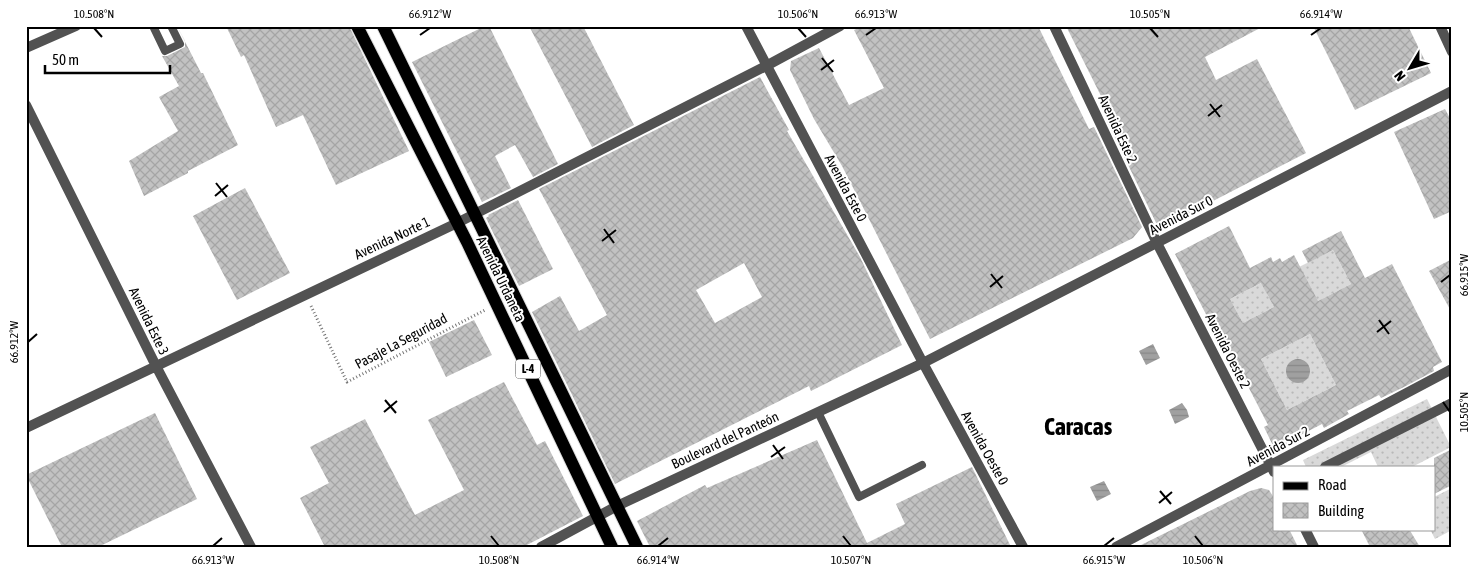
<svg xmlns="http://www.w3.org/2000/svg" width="1478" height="573" viewBox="0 0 1478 573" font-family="'Asap Condensed',sans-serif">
  <defs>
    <pattern id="garden-dots" width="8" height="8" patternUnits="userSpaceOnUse" patternTransform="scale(1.25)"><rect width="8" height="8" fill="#d9d9d9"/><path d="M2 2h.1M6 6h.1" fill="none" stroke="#b8b8b8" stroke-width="1.8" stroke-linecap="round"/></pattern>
    <pattern id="water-rules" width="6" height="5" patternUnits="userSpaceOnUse" patternTransform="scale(1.25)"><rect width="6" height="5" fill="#a0a0a0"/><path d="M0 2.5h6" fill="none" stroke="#888"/></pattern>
    <pattern id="building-cross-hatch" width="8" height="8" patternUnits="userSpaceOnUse" patternTransform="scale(1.25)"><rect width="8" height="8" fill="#c2c2c2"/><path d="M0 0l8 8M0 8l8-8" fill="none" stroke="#a5a5a5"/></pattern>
  </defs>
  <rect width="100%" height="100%" fill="#fff"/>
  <!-- garden -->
  <path fill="url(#garden-dots)" d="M1333,250L1351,284L1318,301L1281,276Z
    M1267,280L1266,292L1274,307L1243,323L1230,299Z
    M1310,334L1336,385L1287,410L1261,359Z
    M1427,399L1451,447L1412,467H1378L1371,452L1341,467H1306L1303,460Z
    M1452,488V530L1435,539L1430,529H1434V497Z"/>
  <!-- water -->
  <path fill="url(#water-rules)" d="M1153,344L1160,358L1146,365L1139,351Z
    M1286 371a12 12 0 1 1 24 0a12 12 0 1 1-24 0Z
    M1182,403L1187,410L1189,417L1175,424L1169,410Z
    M1104,481L1111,494L1097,501L1090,487Z"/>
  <!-- building -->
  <path fill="url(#building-cross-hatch)" fill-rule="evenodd" d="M177,26L201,73H203L238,145L188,171V173L144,196L129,161L178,131L159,97L179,86L162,56H167L185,47V41Z
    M226,26H349L409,151L336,185L303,115L276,127L244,55L241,57Z
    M485,26H489L558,164L533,177L515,145L495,156L511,188L482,202L412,62Z
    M529,26H583L634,125L592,147Z
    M863,26H1038L1089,129L1094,127L1142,227L1133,238L1121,244L930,339L842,166L814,119L790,70L791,61L819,48L849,105L884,88L854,30Z
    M1066,26H1264L1205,57L1216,80L1257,59L1306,153L1159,229L1107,121L1112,118Z
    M1313,26H1408L1431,73L1355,110Z
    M760,77L789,130L787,131L860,257L902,345L811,391L809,386L615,484L532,312L560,296L579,331L607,315L539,189ZM744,263L762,297L715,323L696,290Z
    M1445,109L1452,122V211L1434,219L1394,132Z
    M245,188L290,273L237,300L193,216Z
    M518,200L553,269L519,286L486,218L489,216L488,215Z
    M1229,226L1250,268L1271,257L1273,262L1280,258L1282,262L1294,255L1318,301L1351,284L1333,250L1308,263L1302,251L1341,231L1365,278L1392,264L1442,362L1433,367L1434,371L1404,387L1381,398L1379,395L1347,411L1349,414L1324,428L1322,424L1289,441L1291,444L1276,452L1264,427L1268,425L1236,363L1232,365L1175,254ZM1261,283L1274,307L1243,323L1230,299ZM1310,334L1336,385L1287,410L1261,359Z
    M1452,259V313L1429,271Z
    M474,320L492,355L446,377L429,342Z
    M504,382L537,445L545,441L583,516L523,547H325L300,498L329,483L310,447L365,419L415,515L464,490L428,420Z
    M155,413L197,499L98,547H62L26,475Z
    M817,440L867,543L905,524L896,504L972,467L1011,547H650L637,521L705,485L707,488Z
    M1452,449V485L1434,494V458Z
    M1261,488L1269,490L1274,498V529H1289L1298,547H1137L1250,491Z
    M1361,529H1409L1420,547H1370Z"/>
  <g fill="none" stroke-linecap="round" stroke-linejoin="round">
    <defs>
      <path id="primary" d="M357,26L467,242L612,547
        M383,26L637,547"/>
    </defs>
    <!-- primary casing -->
    <use href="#primary" stroke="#dbdbdb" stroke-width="14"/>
    <!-- path -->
    <path stroke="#747474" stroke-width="3" stroke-dasharray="1 2.5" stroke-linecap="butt" d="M311,306L347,382L485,310"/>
    <!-- lane -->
    <path stroke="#525252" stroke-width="8" d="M153,26L165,51L180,44L171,26
      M818,412L859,497L922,465"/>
    <!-- street -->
    <path stroke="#525252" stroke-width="10" d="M746,26L923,363L1023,547
      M1054,26L1157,243L1274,472
      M1440,26L1452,52
      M26,48L76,26
      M26,105L156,366L251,547
      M26,428L457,223L766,66L840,26
      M1325,467L1452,403
      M1305,529L1314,547
      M541,547L617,506L923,363L1452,91
      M1116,547L1452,369"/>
    <!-- primary -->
    <use href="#primary" stroke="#000" stroke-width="12"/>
  </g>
  <!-- ticks -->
  <path fill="none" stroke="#000" stroke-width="2" d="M94,28L102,37M798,28L806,37M1150,28L1158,37M420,35L430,28M866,35L876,28M1311,35L1321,28M822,58L833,72M821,70L834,60M1210,104L1220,117M1208,116L1222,105M216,183L227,197M215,196L228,185M604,229L614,243M602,241L616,230M991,274L1002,288M1441,282L1450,275M990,287L1003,276M1379,320L1389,334M1377,332L1391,321M28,342L37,334M385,400L396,413M1443,402L1450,412M384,412L397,401M773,445L783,459M771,457L785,447M1160,491L1171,504M1159,503L1172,492M491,536L499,546M843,536L851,546M1195,536L1203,546M213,546L222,538M658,546L668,538M1104,546L1114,538"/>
  <g text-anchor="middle" stroke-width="4" stroke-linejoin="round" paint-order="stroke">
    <!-- shield labels -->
    <rect fill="#fff" stroke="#4c4c4c" stroke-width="1" x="515.5" y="359.5" width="25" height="19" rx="4"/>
    <g font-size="12" font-weight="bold" fill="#000">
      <text x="528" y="373">L-4</text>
    </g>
    <!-- street labels -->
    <g font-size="14" fill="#000" stroke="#fff">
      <text transform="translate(1118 129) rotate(65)" y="5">Avenida Este 2</text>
      <text transform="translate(846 188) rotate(62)" y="5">Avenida Este 0</text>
      <text transform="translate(1181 215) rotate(-27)" y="5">Avenida Sur 0</text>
      <text transform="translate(392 238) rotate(-25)" y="5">Avenida Norte 1</text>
      <text transform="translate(501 279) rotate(64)" y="5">Avenida Urdaneta</text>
      <text transform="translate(149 321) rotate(64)" y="5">Avenida Este 3</text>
      <text transform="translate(401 341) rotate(-28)" y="5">Pasaje La Seguridad</text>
      <text transform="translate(1228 351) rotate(63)" y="5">Avenida Oeste 2</text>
      <text transform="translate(725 440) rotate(-25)" y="5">Boulevard del Panteón</text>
      <text transform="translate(1278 446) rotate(-28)" y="5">Avenida Sur 2</text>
      <text transform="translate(985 448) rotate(61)" y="5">Avenida Oeste 0</text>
    </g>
    <!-- town labels -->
    <g font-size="24" font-weight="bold" fill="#000" stroke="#fff">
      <text x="1078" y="435">Caracas</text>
    </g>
  </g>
  <!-- border -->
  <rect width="1478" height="573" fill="none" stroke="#ffffff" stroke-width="55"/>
  <!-- legend -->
  <rect x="1273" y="466" width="162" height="65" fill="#ffffff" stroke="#999999"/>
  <rect x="1283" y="482" width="25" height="8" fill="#000000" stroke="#999999"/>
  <text x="1318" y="490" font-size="15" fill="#000000">Road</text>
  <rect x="1283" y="503" width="25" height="15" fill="url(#building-cross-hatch)" stroke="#999999"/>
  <text x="1318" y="516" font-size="15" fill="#000000">Building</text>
  <!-- north arrow -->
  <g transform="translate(1410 68) rotate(232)" stroke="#ffffff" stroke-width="4" paint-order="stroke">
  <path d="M0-4L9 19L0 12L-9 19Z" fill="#000000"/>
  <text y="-8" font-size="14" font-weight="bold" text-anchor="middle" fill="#000000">N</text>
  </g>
  <!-- scale -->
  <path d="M45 65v8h125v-8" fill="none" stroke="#000000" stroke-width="2.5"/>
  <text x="52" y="65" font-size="15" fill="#000000" stroke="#ffffff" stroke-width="4" paint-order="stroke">50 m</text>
  <rect x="28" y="28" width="1422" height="518" fill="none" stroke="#000" stroke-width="2"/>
  <g font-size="12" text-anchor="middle" fill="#000">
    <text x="94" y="18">10.508°N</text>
    <text x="430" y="18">66.912°W</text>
    <text x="798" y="18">10.506°N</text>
    <text x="876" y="18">66.913°W</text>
    <text x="1150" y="18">10.505°N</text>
    <text x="1321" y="18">66.914°W</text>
    <text transform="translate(1464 275) rotate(-90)" y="4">66.915°W</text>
    <text transform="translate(14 342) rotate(-90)" y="4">66.912°W</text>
    <text transform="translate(1464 412) rotate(-90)" y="4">10.505°N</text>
    <text x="213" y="564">66.913°W</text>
    <text x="499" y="564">10.508°N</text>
    <text x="658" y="564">66.914°W</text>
    <text x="851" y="564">10.507°N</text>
    <text x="1104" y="564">66.915°W</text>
    <text x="1203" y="564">10.506°N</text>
  </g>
</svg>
